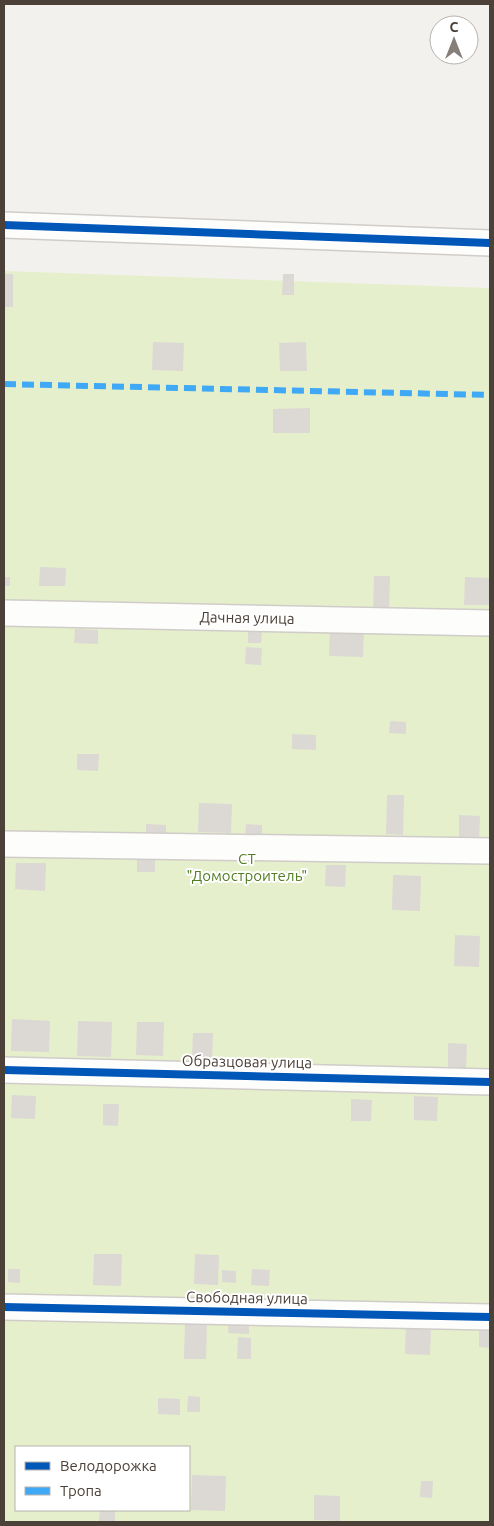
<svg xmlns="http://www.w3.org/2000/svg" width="494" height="1526" viewBox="0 0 494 1526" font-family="Ubuntu,sans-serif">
  <rect width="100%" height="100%" fill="#f3f1ee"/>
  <!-- green -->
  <path fill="#e6efcc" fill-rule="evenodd" d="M4,271L490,288V1522H4ZM16,1447H189V1510H16Z"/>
  <!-- building -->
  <path fill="#dcd8d4" d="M4,274H13V307H4Z
    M283,274H294V295H282Z
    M153,342L184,343L183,371L152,370Z
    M306,342L307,371H280L279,343Z
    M310,408V433H273V409Z
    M40,567L66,568L65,586H39Z
    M374,576H390L389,612H373Z
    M4,577H10V586H4Z
    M465,577L490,578V605H464Z
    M330,628L364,630L363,657L329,656Z
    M75,629L98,630V644L74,643Z
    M248,630H262L261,643H248Z
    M246,647L262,648L261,665L245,664Z
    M390,721L406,722V734L389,733Z
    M292,734L316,735V750L292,749Z
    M77,754H99L98,771L77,770Z
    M387,795H404L403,835L386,834Z
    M199,803L232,804L231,833L198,832Z
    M459,815L480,816L479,840H459Z
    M146,824L166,825V836H146Z
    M246,824L262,825V840H245Z
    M137,860H155V872H137Z
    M16,863H46L45,891L15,889Z
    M326,865H346L345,887L325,886Z
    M393,875L421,876L420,911L392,910Z
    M455,935L480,936L479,967L454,966Z
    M12,1019L50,1021L49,1052L11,1051Z
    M78,1021L112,1022L111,1057L77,1056Z
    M137,1022H164L163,1056L136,1055Z
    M193,1033H213L212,1061L192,1060Z
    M448,1043L467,1044L466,1068L448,1067Z
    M12,1095L36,1096L35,1119L11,1118Z
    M414,1096L438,1097L437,1121L414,1120Z
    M351,1099L372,1100L371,1121H351Z
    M103,1104H119L118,1126L103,1125Z
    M94,1254H122L121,1286L93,1285Z
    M195,1254L219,1255L218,1285L194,1284Z
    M8,1269H20V1283L8,1282Z
    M252,1269L270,1270L269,1286L251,1285Z
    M222,1270L236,1271V1283L222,1282Z
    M229,1317L249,1318V1334L228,1333Z
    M185,1320H207L206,1359H184Z
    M406,1325L431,1326L430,1355L405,1354Z
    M479,1329H490V1348L479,1347Z
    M238,1337L251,1338V1359H237Z
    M188,1396L200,1397V1412H187Z
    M158,1398L180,1399V1415L158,1414Z
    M192,1475L226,1476L225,1511L191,1510Z
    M421,1481H433L432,1498L420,1497Z
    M314,1495L340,1496V1521L314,1520Z
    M100,1510H115V1521H99Z"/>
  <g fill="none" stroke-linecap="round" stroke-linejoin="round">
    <defs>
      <path id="minor" d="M4,225L490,243
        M4,613L490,623
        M4,844L490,851
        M4,1070L490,1082
        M4,1307L490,1317"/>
    </defs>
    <!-- minor casing -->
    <use href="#minor" stroke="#d0ccc8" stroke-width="28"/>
    <!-- minor -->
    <use href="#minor" stroke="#fdfdfc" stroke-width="25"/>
    <!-- quiet -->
    <path stroke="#3fa9f5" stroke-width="6" stroke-dasharray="12 6" stroke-linecap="butt" d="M4,384L490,395"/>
    <defs>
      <path id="cycleway" d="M4,225L490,243
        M4,1070L490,1082
        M4,1307L490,1317"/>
    </defs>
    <!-- cycleway casing -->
    <use href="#cycleway" stroke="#fff" stroke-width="11"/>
    <!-- cycleway -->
    <use href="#cycleway" stroke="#0057b8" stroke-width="8"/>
  </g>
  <g text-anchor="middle" stroke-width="4" stroke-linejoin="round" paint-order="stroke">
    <!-- street labels -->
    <g font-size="15" fill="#4c4138" stroke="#fff">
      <text transform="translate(247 618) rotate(1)" y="5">Дачная улица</text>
      <text transform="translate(247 1062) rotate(1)" y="5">Образцовая улица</text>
      <text transform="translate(247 1298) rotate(1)" y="5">Свободная улица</text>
    </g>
    <!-- park labels -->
    <g font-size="15" fill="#537e24" stroke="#fff">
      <text x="247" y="864">СТ<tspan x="247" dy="17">"Домостроитель"</tspan></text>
    </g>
  </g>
  <!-- border -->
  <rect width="494" height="1526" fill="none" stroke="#4c4138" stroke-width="10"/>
  <!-- legend -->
  <rect x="15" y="1446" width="175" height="65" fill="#ffffff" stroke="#b7b3af"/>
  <rect x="25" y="1462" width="25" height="8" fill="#0057b8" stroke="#b7b3af"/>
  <text x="60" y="1471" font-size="15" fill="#4c4138">Велодорожка</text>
  <rect x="25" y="1487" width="25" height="8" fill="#3fa9f5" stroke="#b7b3af"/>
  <text x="60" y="1496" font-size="15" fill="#4c4138">Тропа</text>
  <!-- north arrow -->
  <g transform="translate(454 40)"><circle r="24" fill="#ffffff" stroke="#b7b3af"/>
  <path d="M0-4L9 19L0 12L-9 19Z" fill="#867f78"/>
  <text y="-8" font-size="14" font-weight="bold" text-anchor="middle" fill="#4c4138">С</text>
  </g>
</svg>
